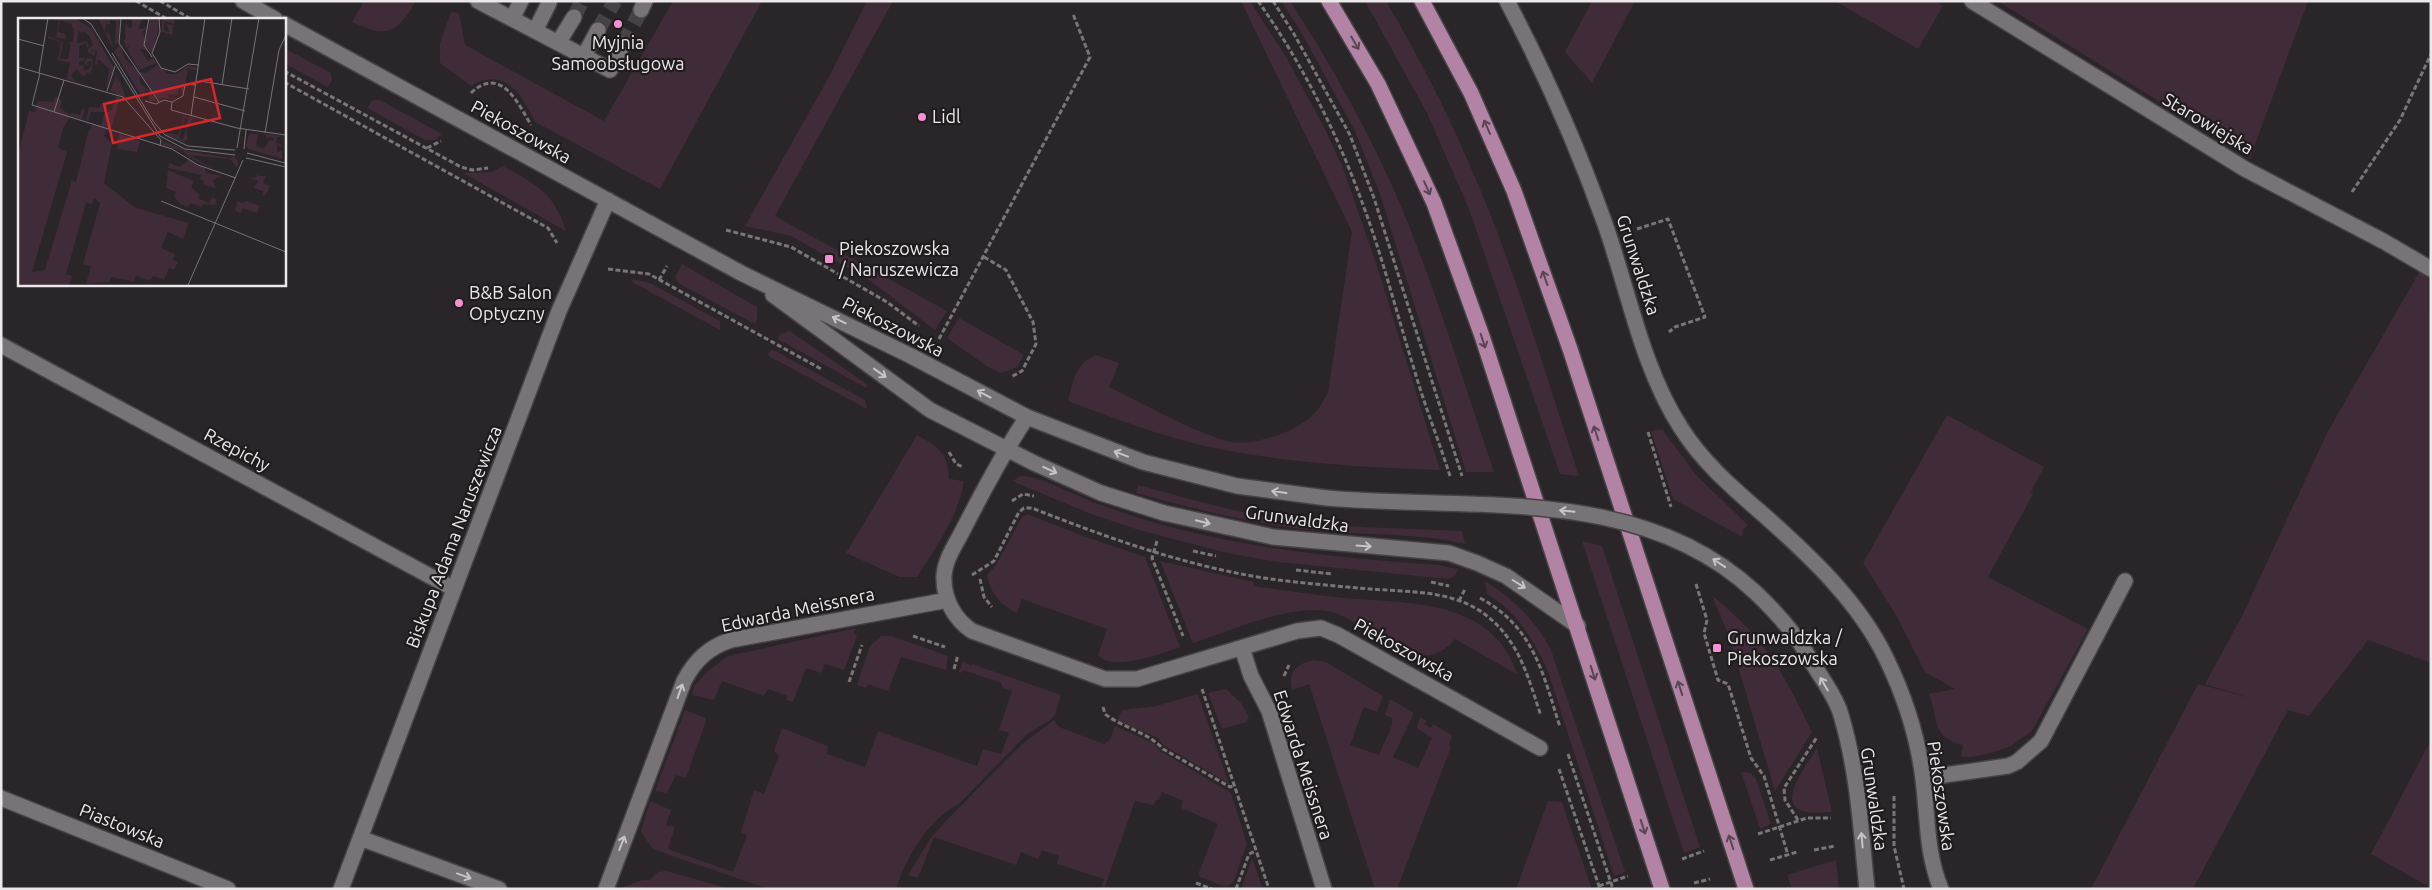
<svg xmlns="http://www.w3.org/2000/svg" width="2432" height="890" viewBox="0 0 2432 890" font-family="Ubuntu,sans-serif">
  <rect width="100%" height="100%" fill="#2a2528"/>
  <!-- green -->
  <path fill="#402b39" d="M364,1H416C396,35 387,38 352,22Z
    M673,1H762L660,189L535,122C522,95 506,66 471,86L440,63V43L451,12L459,13L465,45L604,121Z
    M867,1H893L775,216L947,311L935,330L869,280L791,236L745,226L830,75Z
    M1241,1H1250L1286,57L1325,129L1343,168L1378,269L1440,470C1361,467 1283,463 1205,446C1158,435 1113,418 1068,401C1073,382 1075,363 1096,355L1119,363L1109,387C1143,403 1196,434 1231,442C1253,446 1290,433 1307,420C1317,413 1322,403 1328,393L1352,232Z
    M1281,1H1290C1329,61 1365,125 1394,190C1434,282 1462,378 1494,472H1466L1381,197L1355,131L1300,30Z
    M1365,1H1386C1416,52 1444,105 1467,159C1513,261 1544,370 1579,476L1560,474L1469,209L1427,113Z
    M1592,1H1635L1592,83L1565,52Z
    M1835,1H1936L1943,6L1918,49Z
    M1998,1H2308L2250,158Z
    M284,48L331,73L332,80L328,87L284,63Z
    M378,99L442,134L435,140H425L367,108L372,101Z
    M503,166C536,185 554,192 566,231L463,173L491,172Z
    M2429,255L2431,663L2368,640L2309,716L2288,710L2193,889H2091L2198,684L2251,698L2205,684L2242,616L2327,433Z
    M682,264L757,307V320L755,324L678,283L675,277Z
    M633,279L650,283L720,321V330L632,282Z
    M959,318L1024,355L1017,367L1001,373L988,367L947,338Z
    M790,331L868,385L866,388L778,339L780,334Z
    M772,349L865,400L867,409L767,355Z
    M1947,415L2044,467L2031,492L2033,494L1988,577L2088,629L2032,731L2011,746L1997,751L1973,757H1961L1963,745C1930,737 1939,719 1929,694L1955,689L1925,672L1896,615L1863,563Z
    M1662,429L1697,476L1748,525L1743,530L1742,537L1673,499L1651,431Z
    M917,435C939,447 948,453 949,479L964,481C959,515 935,549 917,577H899L846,553Z
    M1021,476C1038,475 1078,497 1096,503C1125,514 1156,524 1186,531C1269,551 1353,559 1438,565L1458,569L1455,576L1448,579L1278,562L1227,553L1139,530L1091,514L1012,481Z
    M1138,485C1184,497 1229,511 1275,518C1337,528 1399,528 1462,531L1465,544C1415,532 1362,536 1310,530C1251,523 1194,509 1136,493Z
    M1027,514L1083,536L1145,557L1180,647C1162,653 1113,673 1098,655L1107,629L1022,599L1017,613C1000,605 990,593 987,575L995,567L1022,517Z
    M1582,541L1602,546L1700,847L1684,853Z
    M1160,561L1254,582L1253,586C1284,590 1314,595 1345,598C1412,604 1491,598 1518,675L1455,639C1418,684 1372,624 1332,612C1294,602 1230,631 1193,643Z
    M1485,581C1513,599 1536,620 1551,650L1625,872L1614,876L1547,669C1533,639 1516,611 1487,594Z
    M1712,596C1765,637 1784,674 1812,732L1775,791L1729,636Z
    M856,628L854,633L857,636L844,670L825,664L821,673L806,668L793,702L786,700L787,696L768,689L764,696L722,681L714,700L692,695L694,686L708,671L728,656Z
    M881,636H892L948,656L946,670L901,657L888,691L868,684L866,688L857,685L870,646Z
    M1314,660L1326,662L1383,696L1377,712L1364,707L1350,745L1379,755L1392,725V718L1385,715L1390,699L1414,713L1393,757L1418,768L1432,738L1417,728L1420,717L1427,721L1424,724L1431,728L1433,724L1452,735L1449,745L1451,747L1397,889H1375L1309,684L1292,690C1287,672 1298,663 1314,660Z
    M963,661L971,666L972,664L1061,695L1055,715L1050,720L1026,735L959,804C929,818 906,858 896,889H769L669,855L652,848L643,835L641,830L650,801L671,810L666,825L675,827L668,849L733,872L747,835L741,832L754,790L764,794L779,755L774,751L782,728L828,746L827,754L865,767L878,731L977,766L983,749L1001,754L1009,733L999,730L1012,691L1003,688L1001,683L963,670L961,673L959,672Z
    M1226,689L1241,703L1249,717L1246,722L1222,729L1208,693Z
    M1198,694L1229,784L1163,745L1158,738L1117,721L1122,710L1156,706Z
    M685,710L705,718L706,721L686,778L676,775L667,793L655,791Z
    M1054,720L1059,727L1104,744L1110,739L1115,726L1153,743L1160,751L1231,793L1247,844L1234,881L1226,887L1200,877L1199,872L1218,824L1181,808L1183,801L1162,792L1159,800H1156L1154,805L1135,801L1104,889H1101L1104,879L1057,864L1059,856L1042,850L1038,859L1021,852L1016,865L934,837L918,878L908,875L930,839L946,821L1022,744Z
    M2431,740V888L2371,854Z
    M1817,748L1832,812C1822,812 1808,814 1800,810C1777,801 1810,760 1817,748Z
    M1741,772L1751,773L1756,779L1771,824L1760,829Z
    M1548,801L1562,802L1592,889H1516Z
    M1252,858L1262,887L1264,889H1241Z
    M1836,860L1839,889H1792L1787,875Z
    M667,871L730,889H619L642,880H650L658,872Z"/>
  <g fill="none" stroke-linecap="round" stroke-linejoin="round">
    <!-- minor-tunnel -->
    <path stroke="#474245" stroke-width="15" stroke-dasharray="15 8" stroke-linecap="butt" d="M574,17L582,1
      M598,30L615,1
      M623,44L641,10"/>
    <defs>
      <path id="minor" d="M243,1L275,19
        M478,1L610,70L623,44
        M1507,1C1545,73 1578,148 1605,224C1629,292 1642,368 1681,428C1704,464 1734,489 1765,516C1811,557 1859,602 1886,658C1904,695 1918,738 1923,779C1928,817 1926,853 1941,889
        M1972,1L2245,169L2383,241L2431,269
        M641,10L645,1
        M512,19L521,1
        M284,24L741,273L911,356L1027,417L1143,462L1237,486L1327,498
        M535,31L549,3
        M558,43L574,17
        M584,56L598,30
        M773,295L930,410L1034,463L1101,493L1164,513L1273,537L1449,553L1477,563L1506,576L1578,626
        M1,345L454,589
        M1027,417C1003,453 983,491 963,530C956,544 945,559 944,576C943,598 954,619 972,631L1105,679H1137L1297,631L1321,628L1338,635L1540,748
        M1242,648L1251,676L1269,711L1324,889
        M1923,778L2008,766L2017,762L2041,741L2125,581
        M1,798L228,889
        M360,838L499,889
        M341,889L559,311L608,200
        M606,889L684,681C695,660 709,647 731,640L948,600"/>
      <path id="major" d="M1329,1L1378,84L1434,203L1482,336L1662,889
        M1422,1L1471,93L1514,191L1570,349L1746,889"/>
    </defs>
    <!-- minor casing -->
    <use href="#minor" stroke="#464245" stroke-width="18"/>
    <!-- major casing -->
    <use href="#major" stroke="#464245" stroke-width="18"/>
    <!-- path -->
    <path stroke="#7a7678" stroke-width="3" stroke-dasharray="5 2.5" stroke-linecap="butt" d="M136,1L167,19
      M160,1L191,19
      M1258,1C1302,63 1336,131 1362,202C1383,258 1397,315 1415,372C1425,407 1439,441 1450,476
      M1273,1L1294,34L1350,135L1374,198L1462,476
      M284,71L461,167L472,170L488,168
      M284,82L548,228L557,243
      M471,93C501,65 518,103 531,125
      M427,148L441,141
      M2352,192L2400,120L2431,54
      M1637,229L1668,219L1705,317L1675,327L1669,332
      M726,230L791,247L887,302L919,326
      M984,257L1006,270L1033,322L1036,344L1022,371L1011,377
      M608,269L649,274L823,370
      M659,280L667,266
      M939,339L1090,57L1073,14
      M1648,432L1671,507
      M949,452L956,464L963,467
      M1012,501L1023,494L1034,496
      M1157,541L1152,558L1183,636
      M1193,551L1216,556
      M1296,570L1332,574
      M972,575L994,561L1019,512L1024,508H1032C1108,538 1183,565 1264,578C1299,583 1335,586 1370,589C1408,592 1451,590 1483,613C1519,639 1528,677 1541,716
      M980,579L984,597L992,607
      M1431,582L1449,586
      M1696,584L1707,620L1704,633L1718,680L1728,684L1751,758L1764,776L1788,855
      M1480,598C1534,627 1543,674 1560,727
      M1459,601L1465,589
      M913,636L945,647
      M954,669L958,655
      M1284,676L1289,665
      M849,682L862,645
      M1202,689L1269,889
      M1103,707L1105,714C1123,728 1148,732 1163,749L1230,787L1235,785
      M1568,754L1613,889
      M1559,769L1600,889
      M1894,796V846L1904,889
      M1798,820L1785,800L1784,788L1817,737
      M1758,834L1807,818H1831
      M1814,850L1835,846
      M1682,859L1704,851
      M1770,860L1797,852
      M1196,883L1212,889
      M1694,883L1710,879
      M1599,886L1628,876
      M1236,889L1249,854L1256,851"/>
    <!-- minor -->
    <use href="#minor" stroke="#787376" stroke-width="15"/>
    <!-- major -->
    <use href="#major" stroke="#b283a4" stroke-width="15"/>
    <defs>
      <path id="minor-bridge" d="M1327,498C1472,511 1639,484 1755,592C1775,611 1793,630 1807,654C1817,672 1836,696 1841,715C1858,772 1861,831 1867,889"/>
    </defs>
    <!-- minor-bridge casing -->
    <use href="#minor-bridge" stroke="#464245" stroke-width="18" stroke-linecap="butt"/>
    <!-- minor-bridge -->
    <use href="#minor-bridge" stroke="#787376" stroke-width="15"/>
  </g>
  <!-- one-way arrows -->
  <defs><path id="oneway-shaft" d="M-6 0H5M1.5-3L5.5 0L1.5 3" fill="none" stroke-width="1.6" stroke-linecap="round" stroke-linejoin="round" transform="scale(1.25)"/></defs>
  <g stroke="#5a4554">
    <use href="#oneway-shaft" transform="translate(1355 43) rotate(60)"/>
    <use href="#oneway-shaft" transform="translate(1487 127) rotate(-114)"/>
    <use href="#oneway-shaft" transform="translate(1427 188) rotate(66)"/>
    <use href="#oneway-shaft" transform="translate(1545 278) rotate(-109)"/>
    <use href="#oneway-shaft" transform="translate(1483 341) rotate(72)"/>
    <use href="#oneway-shaft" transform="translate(1596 433) rotate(-108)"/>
    <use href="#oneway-shaft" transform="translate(1593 673) rotate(72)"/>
    <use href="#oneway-shaft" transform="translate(1680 688) rotate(-108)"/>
    <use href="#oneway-shaft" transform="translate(1643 827) rotate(72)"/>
    <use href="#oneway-shaft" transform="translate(1731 842) rotate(-108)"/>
  </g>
  <g stroke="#c8c5c7">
    <use href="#oneway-shaft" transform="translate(839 320) rotate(-154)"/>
    <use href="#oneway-shaft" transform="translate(880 373) rotate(36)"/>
    <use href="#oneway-shaft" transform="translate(984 394) rotate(-152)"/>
    <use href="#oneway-shaft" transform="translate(1121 454) rotate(-159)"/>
    <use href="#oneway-shaft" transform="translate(1050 470) rotate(24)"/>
    <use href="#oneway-shaft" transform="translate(1279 492) rotate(-172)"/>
    <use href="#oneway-shaft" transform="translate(1567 511) rotate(-174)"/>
    <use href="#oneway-shaft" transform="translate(1203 522) rotate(14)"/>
    <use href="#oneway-shaft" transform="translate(1364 546) rotate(4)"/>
    <use href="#oneway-shaft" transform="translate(1719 563) rotate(-146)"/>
    <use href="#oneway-shaft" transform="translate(1519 584) rotate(32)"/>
    <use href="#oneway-shaft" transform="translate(1824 684) rotate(-120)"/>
    <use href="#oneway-shaft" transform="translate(680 691) rotate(-70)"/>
    <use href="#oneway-shaft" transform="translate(1862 840) rotate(-95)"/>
    <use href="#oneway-shaft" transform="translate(622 843) rotate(-69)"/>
    <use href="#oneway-shaft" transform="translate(464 876) rotate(20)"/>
  </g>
  <!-- markers -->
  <g fill="#f391d5" stroke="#201c1e" stroke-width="2">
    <circle cx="618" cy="24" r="5"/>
    <circle cx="922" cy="117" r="5"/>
    <rect x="824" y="254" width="10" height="10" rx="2.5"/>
    <circle cx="459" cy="303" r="5"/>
    <rect x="1712" y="643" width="10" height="10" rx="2.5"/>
  </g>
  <g text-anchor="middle" stroke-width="4.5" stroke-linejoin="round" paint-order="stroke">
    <!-- poi labels -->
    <g font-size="18" fill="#ebe8ea" stroke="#201c1e" text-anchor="start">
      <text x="618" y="49" text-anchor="middle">Myjnia<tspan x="618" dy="21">Samoobsługowa</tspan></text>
      <text x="932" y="123">Lidl</text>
      <text x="839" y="255">Piekoszowska<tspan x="839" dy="21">/ Naruszewicza</tspan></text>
      <text x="469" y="299">B&amp;B Salon<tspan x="469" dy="21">Optyczny</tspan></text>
      <text x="1727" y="644">Grunwaldzka /<tspan x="1727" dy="21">Piekoszowska</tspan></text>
    </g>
    <!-- street labels -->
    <g font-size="18" fill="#ebe8ea" stroke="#201c1e">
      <text transform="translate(2208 124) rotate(31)" y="6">Starowiejska</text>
      <text transform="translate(521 132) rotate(29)" y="6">Piekoszowska</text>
      <text transform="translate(1638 265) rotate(72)" y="6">Grunwaldzka</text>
      <text transform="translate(893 327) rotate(27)" y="6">Piekoszowska</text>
      <text transform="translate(237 450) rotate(28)" y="6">Rzepichy</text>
      <text transform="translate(1297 519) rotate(8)" y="6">Grunwaldzka</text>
      <text transform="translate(454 537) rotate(-69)" y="6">Biskupa Adama Naruszewicza</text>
      <text transform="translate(798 610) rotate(-12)" y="6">Edwarda Meissnera</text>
      <text transform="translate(1404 650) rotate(29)" y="6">Piekoszowska</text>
      <text transform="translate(1303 765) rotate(72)" y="6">Edwarda Meissnera</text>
      <text transform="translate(1941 796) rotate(82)" y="6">Piekoszowska</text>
      <text transform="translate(1874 799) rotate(82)" y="6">Grunwaldzka</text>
      <text transform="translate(122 826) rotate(22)" y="6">Piastowska</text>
    </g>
  </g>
  <!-- overview -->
  <g transform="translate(18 18)">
    <rect width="268" height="268" fill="#2a2528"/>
    <path d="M31,0H56L73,10L96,50L88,70L91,51L82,42H79L80,47L77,46L79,33L72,32L77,34V38L70,35V31L75,27L71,17L64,13L65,18L61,12L59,25L69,23L71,28L69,30L68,25L61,28V40L67,39L66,43H61V48L66,47V53L72,50L74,43L69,44L70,48L66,45L69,40L75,41L74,51L72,57L70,54L66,58L64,57L59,51L53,57L56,62L70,67L45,60H49L52,45L40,42L43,24L30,20V18L45,24L42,41H50L53,26L48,25L55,24L56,12L53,6L42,2L40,14L47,16L48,21L34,19H38L41,3ZM80,0H102L100,24L97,27L98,3L92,2V6H88L87,14L91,15L95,29L93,27ZM125,0L120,10L126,11L128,7L127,12L125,13L129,32L122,31L130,43L135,40L138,45L121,52L109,31L112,28L108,29L105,22L108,21L107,11L120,13L107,11L108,2L110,10L114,9V1ZM140,0V13L134,36L127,26L132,1ZM144,1L157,2L156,6L147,3L146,7V13L151,14L149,6L155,7L154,23V17L144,14ZM102,27L107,41L121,54L128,55L139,47L150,56H159L170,48L178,49V52L170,51L165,76L161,69L160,76L150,77L151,80L157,79V81L148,80L146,79L141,82L121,55L122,65L133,74L138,83H131L132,74L127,72L125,81L96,33ZM98,58L102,64L108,80L92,73ZM38,78L44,83L42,90L52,97L53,95L62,97L65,90L67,91L64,102L53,98L45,110L40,130L49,134L14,254L27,252L54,162L58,164L70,115L75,106L83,108L86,96L94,92L98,78L102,79L92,114L88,112L86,118L94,126L86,165L118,190L171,205L165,221L150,214L143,230L157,236L155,242L160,244L156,252L151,250L146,262L135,258L132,263L118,258L116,264L93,259L91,264L68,266L73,248L65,246L82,185L76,180L74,186L68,185L48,256L54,258L51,267H0V137L11,93L17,94L20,83L35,84ZM83,85L89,87L87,94H73L70,103L68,102L71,89L81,90ZM153,95L167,98L161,120L165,122L171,99L182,102L174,101L169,111V122L166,124L150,118L139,106L148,115L160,117L166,99ZM101,116L122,123L119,134L99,131ZM231,116H245L240,117L238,128L246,131L251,122L256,123L255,119L248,120V116L267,118L259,119L258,125L263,126L264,130L259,126V135L264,132V141L231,131L228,128ZM144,123L170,133L213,140L215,138L220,143L219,150L212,141L170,137L197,151L186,147L172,140L165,133L145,127ZM171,142L187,150L188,155L204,158L195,162L198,171L185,166L186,163L181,161L184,157L150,150L151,145L162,149ZM150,152L176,163L173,169L182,177L180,180L191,185L194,179L199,181L197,187L185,186L183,189L173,185L170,189L162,186L156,178L158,174L148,170ZM240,155V158H248L245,165L252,168L247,178L244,177L245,173L236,170L240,163L231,160L238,159ZM219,183L225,185L228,183L242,188L239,195L225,190L222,195L217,193Z" fill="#402b39"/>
    <path fill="none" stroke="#777376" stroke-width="1" d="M64,0L73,6L142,118L167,131L217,137M103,0L101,25L141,84M131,0L126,27L134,39M141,0L142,14L134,35L143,50L157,54L170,46L181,47M0,21L26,28M94,35L135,103L147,117L170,128L217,132M0,49L105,79L143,122L142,128M21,55L30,0M22,55L14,87L154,131L180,147L218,160M182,63L231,71M204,67L214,0M89,73L97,48M176,79L227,93M127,83L138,86L146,82L154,84L165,78L167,66L178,67M154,84L153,92L219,110L268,117M36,94L46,62M173,98L187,0M247,115L261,32L268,17M219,130L241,0M226,131L228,112M229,135L267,145M228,140L268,149M143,183L268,234M170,267L225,142"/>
    <path fill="#d62828" fill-opacity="0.15" stroke="#d62828" stroke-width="2.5" d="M193,61L202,100L95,125L86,86Z"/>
    <rect width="268" height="268" fill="none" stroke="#ebe8ea" stroke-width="2.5"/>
  </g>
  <!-- border -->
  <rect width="2432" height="890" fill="none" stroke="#ebe8ea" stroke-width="5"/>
</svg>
